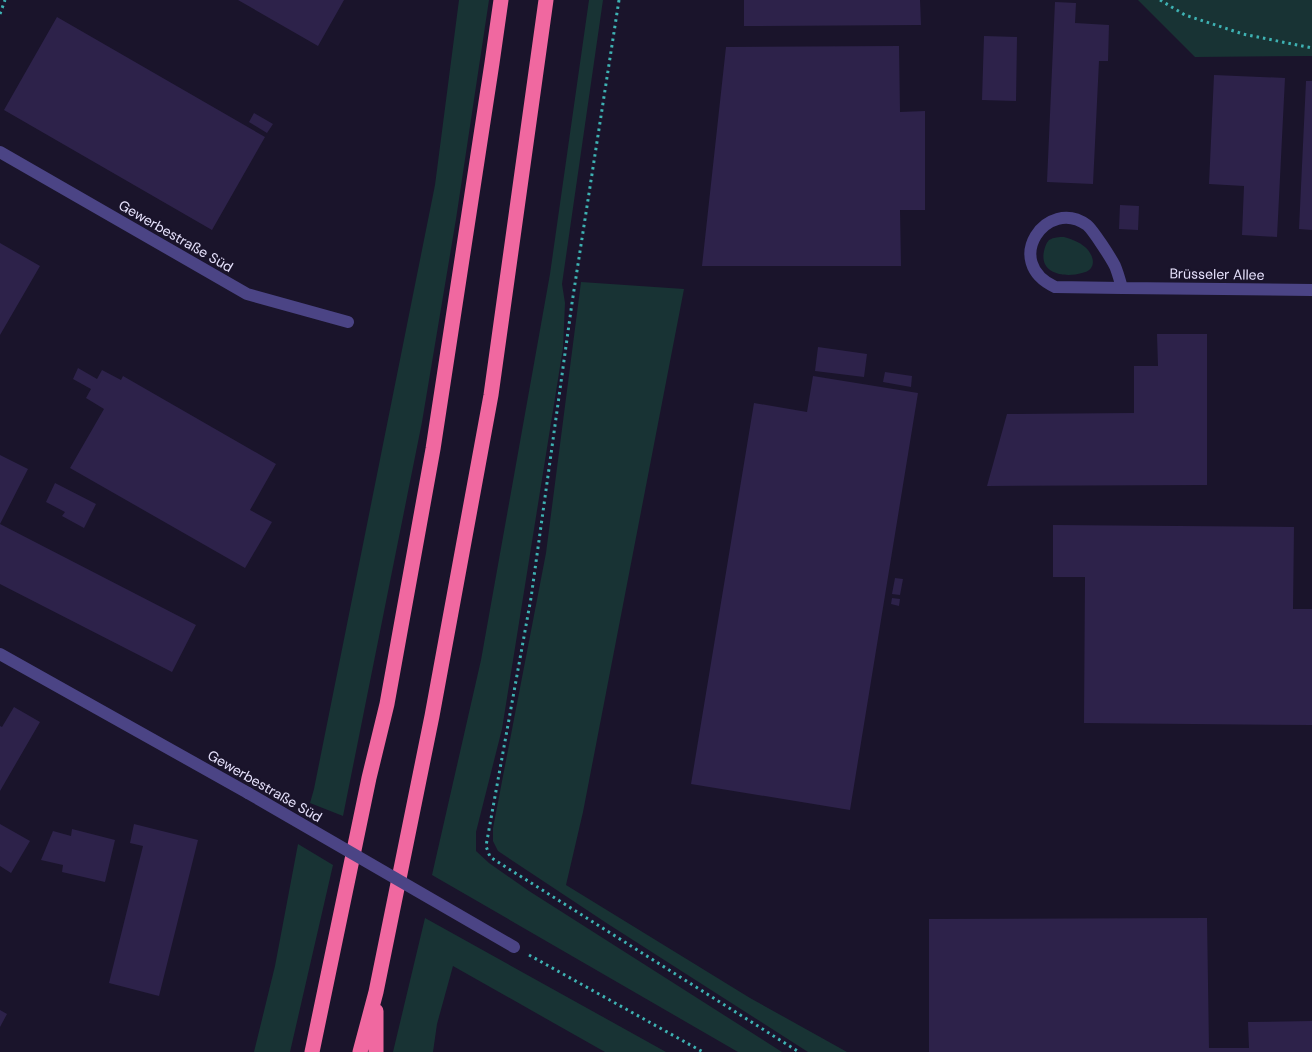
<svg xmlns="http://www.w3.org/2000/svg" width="1312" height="1052" viewBox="0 0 1312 1052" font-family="'DM Sans',sans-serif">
  <rect width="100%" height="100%" fill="#1a142b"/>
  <!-- green -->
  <path fill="#183334" d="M459,0H489L456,219L422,422L343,816L310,803L314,789L435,185Z
    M589,0H603L562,284L565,303L563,348L502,729L476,832V851L489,863L529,891L782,1052H738L432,875L481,660L550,274Z
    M1138,0H1312V56L1195,57Z
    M1064,237C1072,239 1079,242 1085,247C1095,256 1097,270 1082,273C1065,278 1039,274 1044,251C1045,247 1046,243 1049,240C1054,237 1059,237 1064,237Z
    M581,282L684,289L583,812L566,885L750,998L847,1052H808L608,924L498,851L493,841V828L546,553Z
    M298,844L333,865L290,1052H254L275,966Z
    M425,918L666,1052H605L453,966L437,1024L433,1052H393Z"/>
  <!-- building -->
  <path fill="#2d224a" d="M238,0H344L318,46Z
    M744,0H920L921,25L744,26Z
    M1055,2L1076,3L1075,23L1109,25L1108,61H1099L1093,184L1047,182Z
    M57,17L265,137L212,230L4,110Z
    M984,36L1017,37L1016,101L982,100Z
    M899,46L900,112L925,111V210H900L901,266H702L726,47Z
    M1214,75L1285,78L1277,237L1242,235L1244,186L1209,184Z
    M1306,81H1312V230L1299,229Z
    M254,113L273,124L267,133L249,122Z
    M1120,205L1139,206L1138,230L1119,229Z
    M0,243L40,266L0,335Z
    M1157,334H1207V485L987,486L1007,414L1134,413V366H1158Z
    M818,347L867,354L864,377L815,371Z
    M78,368L97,379L102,370L121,380L123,376L276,464L250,510L272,522L245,568L70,468L104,409L86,398L91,389L73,379Z
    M885,372L912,376L911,387L883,382Z
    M813,376L918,393L850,810L691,784L754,403L807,412Z
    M0,455L28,469L0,524L196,625L172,672L0,584Z
    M55,483L96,504L84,528L62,516L65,512L46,502Z
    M1053,525L1294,527L1293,609H1312V725L1084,723L1085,577H1053Z
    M895,578L903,579L900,595L892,594Z
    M892,598L900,599L899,606L891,604Z
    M14,707L40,722L0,791V726L2,727Z
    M0,824L30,841L11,873L0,866Z
    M134,824L198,840L159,996L109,983L143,846L130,843Z
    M72,829L115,840L105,882L62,872L63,865L41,860L53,831L71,836Z
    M1207,918L1209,1048H1249L1248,1022L1312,1021V1052H929V919Z
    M0,1010L7,1014L0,1027Z"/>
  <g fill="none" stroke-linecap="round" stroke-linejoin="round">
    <!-- path -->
    <path stroke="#3eb2b3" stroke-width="3" stroke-dasharray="2.5 4" stroke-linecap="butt" d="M619,0L572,303L531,598L486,846L490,857L799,1052
      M1160,0L1185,15L1243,34L1312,48
      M0,14L5,0
      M529,955L703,1052"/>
    <!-- service -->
    <path stroke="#4b4485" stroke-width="12" d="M0,152L247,294L348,322"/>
    <!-- minor -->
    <path stroke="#4b4485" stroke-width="12" d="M1122,288L1055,287C1001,262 1047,196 1087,225C1093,230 1111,258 1115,266C1118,273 1120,281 1122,288L1312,290
      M0,654L248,793"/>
    <!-- motorway -->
    <path stroke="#f068a0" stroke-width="15" d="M376,1011V1052
      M312,1052L369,778L387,704L433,449L492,63L501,0
      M360,1052L376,992L432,716L491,395L546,0"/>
    <!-- minor-bridge -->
    <path stroke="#4b4485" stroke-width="12" d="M248,793L514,947"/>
  </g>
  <g text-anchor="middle" stroke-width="4" stroke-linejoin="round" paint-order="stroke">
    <!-- street labels -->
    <g font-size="14" fill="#e6e1fc" stroke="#1a142b">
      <text transform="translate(176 236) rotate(30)" y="5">Gewerbestraße Süd</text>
      <text transform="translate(1217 274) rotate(1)" y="5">Brüsseler Allee</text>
      <text transform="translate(265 786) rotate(30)" y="5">Gewerbestraße Süd</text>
    </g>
  </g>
</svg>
